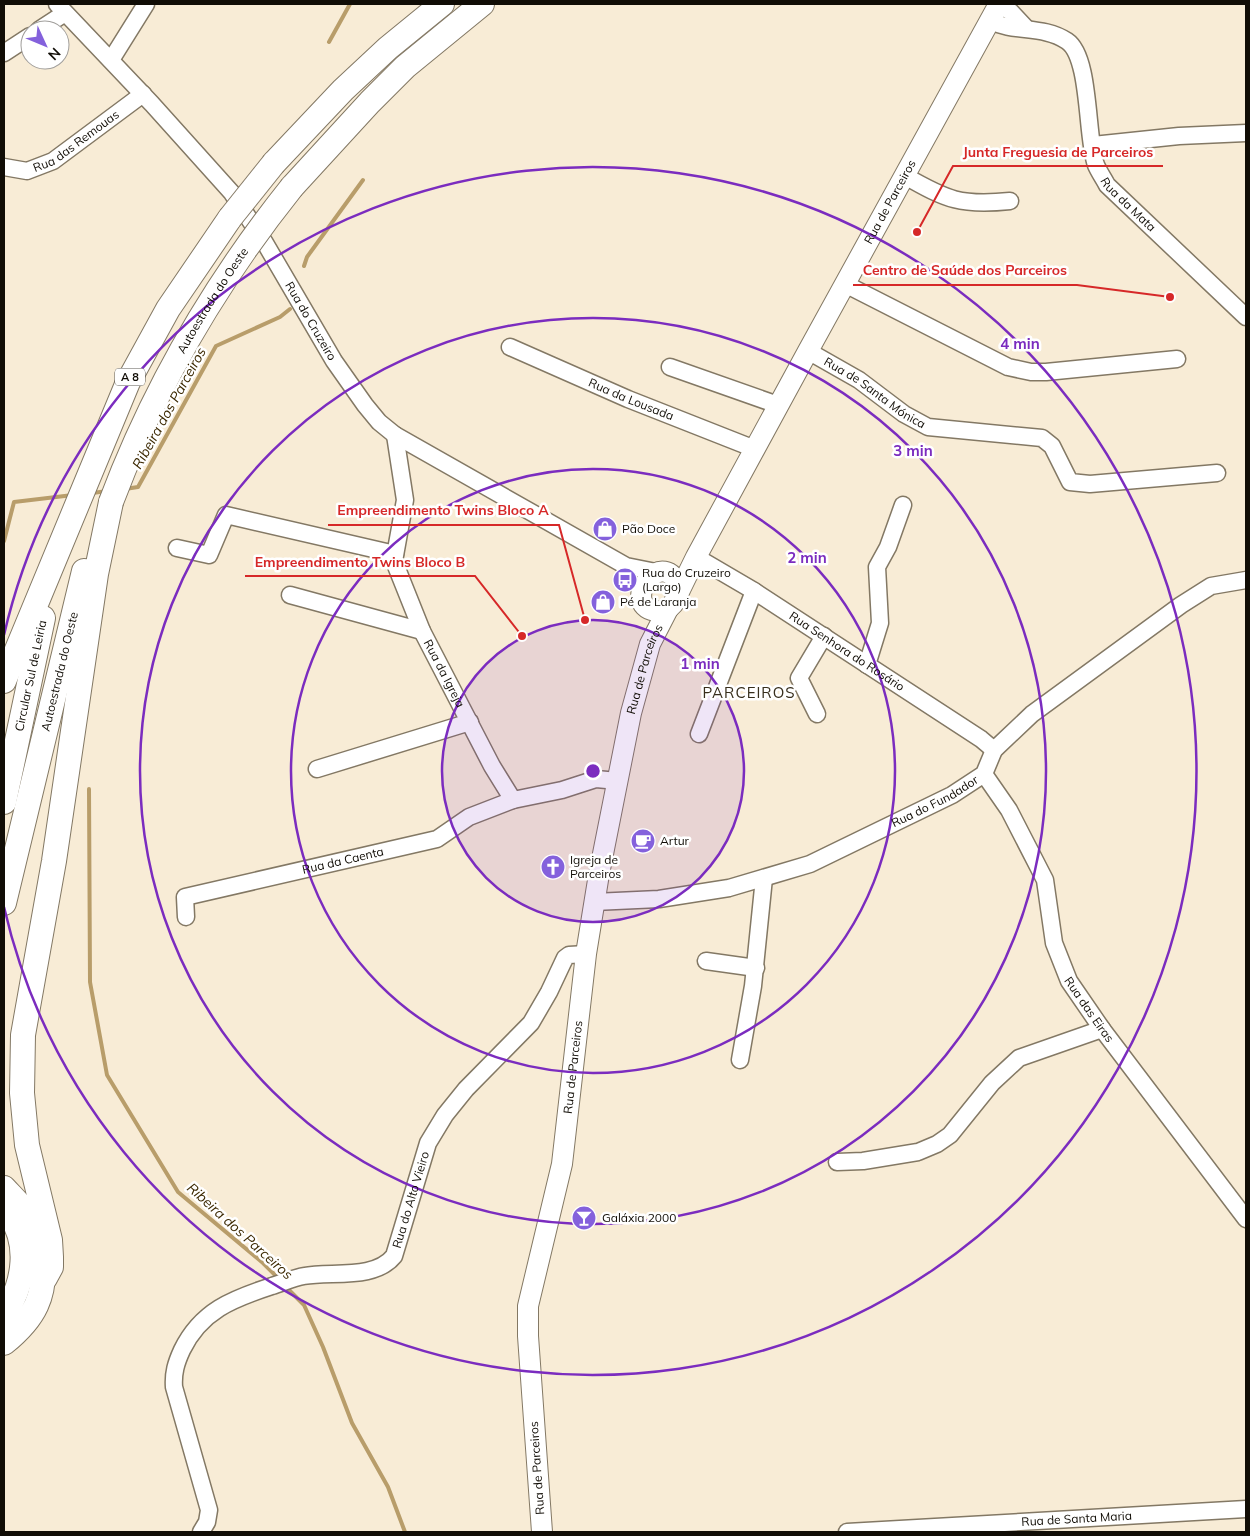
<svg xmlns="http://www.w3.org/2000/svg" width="1250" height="1536" viewBox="0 0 1250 1536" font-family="Mulish,sans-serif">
  <rect width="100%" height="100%" fill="#f8ecd6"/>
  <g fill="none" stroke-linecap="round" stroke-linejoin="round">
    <!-- stream -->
    <path stroke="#b89d6a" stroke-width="4" d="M329,42L350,4
      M304,266L307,257L363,180
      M125,489L138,487L216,346L280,317L290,309
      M92,493L108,491
      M4,541L14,502L73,495
      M89,789L90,982L107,1075L178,1192L263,1263L279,1279
      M285,1286L304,1305L323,1347L352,1423L388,1487L405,1532"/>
    <defs>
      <g id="minor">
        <path id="s1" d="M57,4L152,104L232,193L265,243L334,361L365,405L379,422L395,435L626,566L656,572"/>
        <path d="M999,4L1011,12L1026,28"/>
        <path id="s2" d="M991,21C1014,33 1043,25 1067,41C1091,57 1086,138 1096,165C1099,172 1104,179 1107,185L1246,317"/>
        <path d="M39,30L65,13"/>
        <path d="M4,53L30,36"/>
        <path d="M111,60L146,4"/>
        <path d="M1093,145L1179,136L1246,133"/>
        <path id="s3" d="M4,167L27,171L53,161L143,94"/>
        <path d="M905,176C947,200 961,206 1010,201"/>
        <path d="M845,284L1008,367L1031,372H1046L1177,359"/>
        <path id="s4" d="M510,347L628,399L755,449"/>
        <path id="s5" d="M808,351L859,380L904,414L928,427L1042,438L1052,446L1070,482L1090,484L1217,473"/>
        <path d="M670,367L778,405"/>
        <path id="s6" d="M395,435L405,500L394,561L422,631L492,766L513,800L562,790L596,779L618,781"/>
        <path d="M177,548L209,555L226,515L395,554"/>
        <path id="s7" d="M696,557L754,591L981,739L994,750"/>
        <path d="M290,595L422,631"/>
        <path d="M867,665L880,623L877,567L888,547L903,505"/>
        <path d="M817,714L799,678L824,636"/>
        <path d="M699,734L754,591"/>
        <path d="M317,769L470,722"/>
        <path id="s8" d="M984,774L1009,810L1045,880L1054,943L1069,981L1102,1029L1246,1219"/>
        <path id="s9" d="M594,902L659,899L729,888L810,864L952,795L984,774L994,750L1032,714L1181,605L1211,586L1246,580"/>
        <path id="s10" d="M186,917L185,897L437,839L469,817L513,800"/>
        <path d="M706,961L756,968"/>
        <path d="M740,1060L753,986L764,878"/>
        <path d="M837,1162L863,1161L918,1152L937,1144L950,1135L992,1083L1019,1058L1102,1029"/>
        <path id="s11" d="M201,1532L207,1522L209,1510L174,1387C173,1373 176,1363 182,1350C201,1311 232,1299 272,1286C282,1283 293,1278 304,1276C332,1271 375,1280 394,1256L428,1143L445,1115L466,1089L531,1023L549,992L565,958L569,955L586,954"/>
        <path id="s12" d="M847,1532L1246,1509"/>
      </g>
      <g id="major">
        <path id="s13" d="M680,590C665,541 618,604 655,611C662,612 668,610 673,604L696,557L808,351L999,4"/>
        <path id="s14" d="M542,1532L528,1336V1306L562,1164L586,954L599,874L631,713L650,644L668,609"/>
      </g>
      <g id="highway">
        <path d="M274,163L343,90L388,48L442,4"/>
        <path d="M292,187L370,102L405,67L482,4"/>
        <path d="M4,681L128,382L168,309L230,218"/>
        <path id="s15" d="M4,802L43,618"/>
        <path id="s16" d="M4,903L84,571"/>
        <path d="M4,1188C15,1200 28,1212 36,1227C40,1236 41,1246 43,1257C46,1296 35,1318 4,1343"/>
        <path d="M45,1278L51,1267V1257L50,1240L27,1145L22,1093L23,1035L54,861L96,574L111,502"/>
        <path d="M4,1315C25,1283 32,1240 5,1209"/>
      </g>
    </defs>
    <!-- minor casing -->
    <use href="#minor" stroke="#837864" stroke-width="19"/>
    <!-- major casing -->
    <use href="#major" stroke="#837864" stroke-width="22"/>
    <!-- highway casing -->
    <use href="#highway" stroke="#837864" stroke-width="26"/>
    <!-- minor -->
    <use href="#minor" stroke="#fff" stroke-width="16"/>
    <!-- major -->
    <use href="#major" stroke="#fff" stroke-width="20"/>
    <!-- highway -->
    <use href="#highway" stroke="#fff" stroke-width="24"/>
    <defs>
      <g id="highway-bridge">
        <path d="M230,218L274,163"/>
        <path id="s17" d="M111,502C154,388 216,282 292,187"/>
      </g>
    </defs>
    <!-- highway-bridge casing -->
    <use href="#highway-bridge" stroke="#837864" stroke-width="26" stroke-linecap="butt"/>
    <!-- highway-bridge -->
    <use href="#highway-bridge" stroke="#fff" stroke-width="24"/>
  </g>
  <!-- distance rings -->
  <circle cx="593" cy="771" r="151" fill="#7b2cbf" fill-opacity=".12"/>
  <g fill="none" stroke="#7b2cbf" stroke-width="2.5">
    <circle cx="593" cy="771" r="151"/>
    <circle cx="593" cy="771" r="302"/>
    <circle cx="593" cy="771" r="453"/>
    <path d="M4 635A604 604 0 1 1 4 907"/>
  </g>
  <!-- icons -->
  <defs>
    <symbol id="shop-disc" viewBox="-11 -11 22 22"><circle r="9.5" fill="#8461dc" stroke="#fff"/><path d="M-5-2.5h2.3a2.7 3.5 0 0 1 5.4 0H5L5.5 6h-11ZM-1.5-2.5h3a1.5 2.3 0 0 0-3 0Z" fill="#fff"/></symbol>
    <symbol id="bus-disc" viewBox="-11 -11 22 22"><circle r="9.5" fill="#8461dc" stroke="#fff"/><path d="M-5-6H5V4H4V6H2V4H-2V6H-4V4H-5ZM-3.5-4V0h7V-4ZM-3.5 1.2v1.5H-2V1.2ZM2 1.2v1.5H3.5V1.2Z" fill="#fff"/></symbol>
    <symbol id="cafe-disc" viewBox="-11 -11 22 22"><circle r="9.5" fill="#8461dc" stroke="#fff"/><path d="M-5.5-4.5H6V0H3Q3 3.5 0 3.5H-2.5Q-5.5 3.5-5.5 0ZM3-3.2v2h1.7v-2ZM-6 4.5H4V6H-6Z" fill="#fff"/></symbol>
    <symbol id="church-disc" viewBox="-11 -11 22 22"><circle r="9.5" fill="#8461dc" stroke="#fff"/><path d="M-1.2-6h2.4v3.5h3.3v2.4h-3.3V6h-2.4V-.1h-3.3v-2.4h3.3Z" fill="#fff"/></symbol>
    <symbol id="bar-disc" viewBox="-11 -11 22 22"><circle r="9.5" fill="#8461dc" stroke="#fff"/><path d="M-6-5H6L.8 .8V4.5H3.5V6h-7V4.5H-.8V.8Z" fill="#fff"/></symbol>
  </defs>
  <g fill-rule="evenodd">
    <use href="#shop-disc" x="591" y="515" width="28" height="28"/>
    <use href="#bus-disc" x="611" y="566" width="28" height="28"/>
    <use href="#shop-disc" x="589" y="588" width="28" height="28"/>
    <use href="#cafe-disc" x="629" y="827" width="28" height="28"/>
    <use href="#church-disc" x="539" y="853" width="28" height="28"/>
    <use href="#bar-disc" x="570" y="1204" width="28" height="28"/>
  </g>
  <g text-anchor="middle" stroke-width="5" stroke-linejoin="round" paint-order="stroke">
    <!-- shield labels -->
    <rect fill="#fff" stroke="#585651" stroke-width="1" x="115" y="368.5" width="30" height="17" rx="4"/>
    <g font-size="11" font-weight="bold" fill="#110d06">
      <text x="130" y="381">A 8</text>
    </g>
    <!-- street labels -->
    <g font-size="12" fill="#110d06" stroke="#fff">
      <text dy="4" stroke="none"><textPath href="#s3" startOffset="81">Rua das Remouas</textPath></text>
      <text dy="4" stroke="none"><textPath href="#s13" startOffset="562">Rua de Parceiros</textPath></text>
      <text dy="4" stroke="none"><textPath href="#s2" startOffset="260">Rua da Mata</textPath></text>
      <text dy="4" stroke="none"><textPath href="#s17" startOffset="226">Autoestrada do Oeste</textPath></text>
      <text dy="4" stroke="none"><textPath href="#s1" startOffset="408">Rua do Cruzeiro</textPath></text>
      <text dy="4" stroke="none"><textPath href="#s5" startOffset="79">Rua de Santa Mónica</textPath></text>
      <text dy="4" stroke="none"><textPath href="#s4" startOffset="132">Rua da Lousada</textPath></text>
      <text dy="4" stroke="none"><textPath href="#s7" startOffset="178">Rua Senhora do Rosário</textPath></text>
      <text dy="4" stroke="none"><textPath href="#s14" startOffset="875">Rua de Parceiros</textPath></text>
      <text dy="4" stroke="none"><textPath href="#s16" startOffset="238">Autoestrada do Oeste</textPath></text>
      <text dy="4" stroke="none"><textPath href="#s6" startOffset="251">Rua da Igreja</textPath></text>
      <text dy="4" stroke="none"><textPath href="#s15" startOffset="129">Circular Sul de Leiria</textPath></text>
      <text dy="4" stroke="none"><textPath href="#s9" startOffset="360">Rua do Fundador</textPath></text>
      <text dy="4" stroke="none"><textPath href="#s10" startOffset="182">Rua da Caenta</textPath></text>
      <text dy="4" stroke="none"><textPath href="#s8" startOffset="262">Rua das Eiras</textPath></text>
      <text dy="4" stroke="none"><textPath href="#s14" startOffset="470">Rua de Parceiros</textPath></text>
      <text dy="4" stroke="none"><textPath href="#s11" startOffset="491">Rua do Alto Vieiro</textPath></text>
      <text transform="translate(537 1468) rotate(-94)" y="4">Rua de Parceiros</text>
      <text dy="4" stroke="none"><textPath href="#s12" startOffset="230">Rua de Santa Maria</textPath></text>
    </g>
    <!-- poi labels -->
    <g font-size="12" fill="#110d06" stroke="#fff" text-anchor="start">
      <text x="622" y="533">Pão Doce</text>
      <text x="642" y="577">Rua do Cruzeiro<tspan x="642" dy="14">(Largo)</tspan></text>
      <text x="620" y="606">Pé de Laranja</text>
      <text x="660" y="845">Artur</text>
      <text x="570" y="864">Igreja de<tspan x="570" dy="14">Parceiros</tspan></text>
      <text x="602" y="1222">Galáxia 2000</text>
    </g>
    <!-- water labels -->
    <g font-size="14" font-style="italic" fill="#3b2800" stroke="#fff">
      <text transform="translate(169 408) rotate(-61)" y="5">Ribeira dos Parceiros</text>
      <text transform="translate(240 1231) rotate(42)" y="5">Ribeira dos Parceiros</text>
    </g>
    <!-- quarter labels -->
    <g font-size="15" letter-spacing="1" fill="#372e1c" stroke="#fff">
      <text x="749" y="698">PARCEIROS</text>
    </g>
  </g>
  <circle cx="593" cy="771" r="8" fill="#7b2cbf" stroke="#fff" stroke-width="2.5"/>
  <g font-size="15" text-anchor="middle" font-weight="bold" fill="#7b2cbf" stroke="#fff" stroke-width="5" stroke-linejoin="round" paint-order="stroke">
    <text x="1020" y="349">4 min</text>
    <text x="913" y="456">3 min</text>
    <text x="807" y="563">2 min</text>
    <text x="700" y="669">1 min</text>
  </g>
  <!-- callouts -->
  <path fill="none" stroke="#d62828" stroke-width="2" d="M917 232L953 166H1163M1170 297L1077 285H853M585 620L559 525H328M522 636L475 576H245"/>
  <g fill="#d62828" stroke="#fff" stroke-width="2">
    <circle cx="917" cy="232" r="5"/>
    <circle cx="1170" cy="297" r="5"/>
    <circle cx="585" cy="620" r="5"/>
    <circle cx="522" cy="636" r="5"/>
  </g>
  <g font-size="14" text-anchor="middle" font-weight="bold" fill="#d62828" stroke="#fff" stroke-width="5" stroke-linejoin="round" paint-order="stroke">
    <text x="1058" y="157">Junta Freguesia de Parceiros</text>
    <text x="965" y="275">Centro de Saúde dos Parceiros</text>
    <text x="443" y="515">Empreendimento Twins Bloco A</text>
    <text x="360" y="567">Empreendimento Twins Bloco B</text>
  </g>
  <!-- border -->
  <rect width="1250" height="1536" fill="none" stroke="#110d06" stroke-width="10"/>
  <!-- north arrow -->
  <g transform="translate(45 45) rotate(134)"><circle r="24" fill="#ffffff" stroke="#a09e9b"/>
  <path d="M0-4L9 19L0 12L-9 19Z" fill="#8461dc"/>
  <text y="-8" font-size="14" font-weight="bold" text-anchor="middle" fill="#110d06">N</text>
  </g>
</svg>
